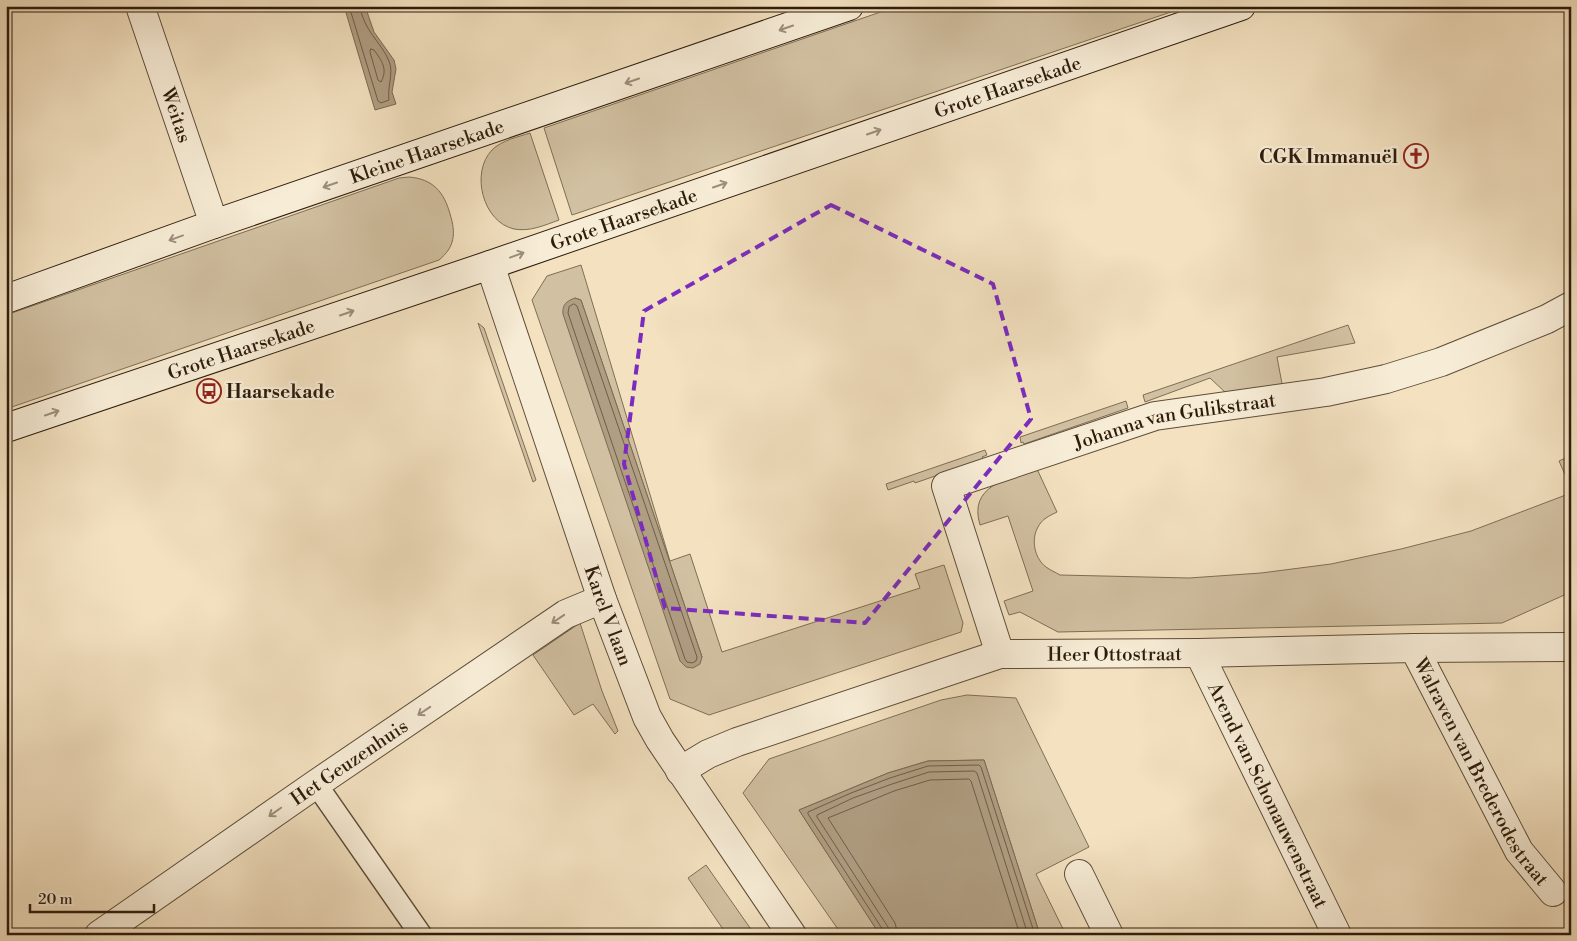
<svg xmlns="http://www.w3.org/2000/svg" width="1577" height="941" viewBox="0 0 1577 941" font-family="'Libre Bodoni',serif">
  <rect width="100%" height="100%" fill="#f3e1c0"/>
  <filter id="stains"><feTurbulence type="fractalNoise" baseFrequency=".004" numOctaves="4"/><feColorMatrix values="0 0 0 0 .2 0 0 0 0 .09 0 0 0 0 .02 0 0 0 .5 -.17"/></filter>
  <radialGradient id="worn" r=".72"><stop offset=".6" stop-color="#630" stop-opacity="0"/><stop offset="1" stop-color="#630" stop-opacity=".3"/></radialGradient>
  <!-- green -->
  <path fill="#d1c0a1" stroke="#7f6e56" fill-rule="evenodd" d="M898,6H1170L1171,12L572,215L544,128Z
    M530,133L559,220C545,225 530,232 514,229C483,222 470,173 492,150C502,140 518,137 530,133Z
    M409,177C433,179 444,192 450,214C456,233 455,247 439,260L6,409V315L399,178Z
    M581,265L670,561L690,554L722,652L920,588L915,574L944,565L963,623L961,632L709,715L670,699L532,300L547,276ZM575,298L581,300L702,657Z
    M478,323L484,328L536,480L533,482Z
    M1348,325L1355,343L1277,357L1283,389L1227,394L1210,378L1145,402L1143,395Z
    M1126,401L1128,408L1024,444L1023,442L1021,443L1020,437Z
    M985,450L987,455L982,457L984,459L915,483L914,481L888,490L886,484Z
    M1568,457L1571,464V488L1559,461Z
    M1037,469L1057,512C1049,516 1042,519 1038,527C1031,539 1034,558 1046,567C1050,570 1055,572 1060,575L1189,578L1261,573L1331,564L1401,549L1471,531L1571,493V592L1502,623L1058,632L1020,612L1009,615L1004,601L1033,591L1008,516L980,525C968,485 1008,479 1037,469Z
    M580,623L602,691L618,731L615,734L593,704L574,715L533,655Z
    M967,695L1016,698L1089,847L1036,874L1066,935H1040L984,760L928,761L888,773L799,810L880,935H842L743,793L769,759L941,700Z
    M706,865L755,935H727L688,878Z"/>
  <!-- water -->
  <path fill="#b09e83" stroke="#7c6a53" d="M344,6H365L374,32L394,60L396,69L392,92L396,104L375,110Z
    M575,298L581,300L702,657L700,664L693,668L686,667L680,661L563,314C562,304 567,301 575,298Z
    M984,760L1040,935H880L799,810L888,773L928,761Z"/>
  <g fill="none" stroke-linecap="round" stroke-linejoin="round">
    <!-- shore -->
    <path stroke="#6e5d48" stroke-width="1" d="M349,6L378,101L381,103L389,100C387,87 394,73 389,61C381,42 363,30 360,6
      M371,49L374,50C382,61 388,69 381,82L378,80L370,52Z
      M574,304L577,306L697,657L696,661L692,663L687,662L685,659L568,313L569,307Z
      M884,935L883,930L808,814V812L851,793L890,778L928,766L979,765L981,767L1035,935
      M890,935L888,927L817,817V815L853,798L892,784L929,772L974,771L977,773L1028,935
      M898,935L895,923L828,818L894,791L930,780L969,779L971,781L1020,935"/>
    <defs>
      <path id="lane" d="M316,784L421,935"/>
      <g id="street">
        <path id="s1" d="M140,6L214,224"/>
        <path id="s2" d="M490,265L602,599L647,717L660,740L792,935"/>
        <path id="s3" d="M1414,648L1519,851L1553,892"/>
        <path id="s4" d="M1199,653L1337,935"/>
        <path id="s5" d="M1000,654L946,486L1155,416L1326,392L1386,379L1441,362L1547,319L1571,306"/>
        <path id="s6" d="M680,771L708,754L737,742L1000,654L1199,653L1414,648L1571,647"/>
        <path d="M1079,874L1109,935"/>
        <path id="s7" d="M99,935L316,784L566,614L602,599"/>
      </g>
      <g id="secondary">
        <path id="s8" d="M6,299L214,224L849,6"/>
        <path id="s9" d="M6,428L490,265L1241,6"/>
      </g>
    </defs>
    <!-- lane casing -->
    <use href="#lane" stroke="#5e4d39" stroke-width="24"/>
    <!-- street casing -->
    <use href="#street" stroke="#5e4d39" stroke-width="30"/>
    <!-- secondary casing -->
    <use href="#secondary" stroke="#2d1c0c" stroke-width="30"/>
    <!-- lane -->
    <use href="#lane" stroke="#f7ecd6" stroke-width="21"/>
    <!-- street -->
    <use href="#street" stroke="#f7ecd6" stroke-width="28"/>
    <!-- secondary -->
    <use href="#secondary" stroke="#f7ecd6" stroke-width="28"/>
  </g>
  <!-- one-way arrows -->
  <defs><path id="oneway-shaft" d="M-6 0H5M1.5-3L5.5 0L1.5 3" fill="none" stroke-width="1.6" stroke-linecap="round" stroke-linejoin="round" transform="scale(1.25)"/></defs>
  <g stroke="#9c8e7b">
    <use href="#oneway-shaft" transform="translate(786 28) rotate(161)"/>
    <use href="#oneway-shaft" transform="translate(632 81) rotate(161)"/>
    <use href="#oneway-shaft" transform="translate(874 132) rotate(-19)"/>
    <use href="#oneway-shaft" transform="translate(330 185) rotate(161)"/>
    <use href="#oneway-shaft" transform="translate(720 185) rotate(-19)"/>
    <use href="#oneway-shaft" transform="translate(176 238) rotate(160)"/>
    <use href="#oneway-shaft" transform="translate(517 255) rotate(-20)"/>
    <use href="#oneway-shaft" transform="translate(347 313) rotate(-19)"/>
    <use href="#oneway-shaft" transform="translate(52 413) rotate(-19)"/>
    <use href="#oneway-shaft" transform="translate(558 619) rotate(146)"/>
    <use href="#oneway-shaft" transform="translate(424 711) rotate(146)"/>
    <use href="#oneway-shaft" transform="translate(275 812) rotate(145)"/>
  </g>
  <!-- marked area -->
  <path fill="none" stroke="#7b2cbf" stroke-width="4" stroke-dasharray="10 6" stroke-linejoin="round" d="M831,205L993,284L1031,419L865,623L665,608L624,464L644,311Z"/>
  <!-- icons -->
  <defs>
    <symbol id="church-ring" viewBox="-11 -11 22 22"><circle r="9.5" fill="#f7ecd6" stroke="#8f2418" stroke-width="1.5"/><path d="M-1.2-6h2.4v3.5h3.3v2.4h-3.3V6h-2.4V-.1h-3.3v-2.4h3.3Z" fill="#8f2418"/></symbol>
    <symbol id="bus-ring" viewBox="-11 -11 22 22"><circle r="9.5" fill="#f7ecd6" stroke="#8f2418" stroke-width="1.5"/><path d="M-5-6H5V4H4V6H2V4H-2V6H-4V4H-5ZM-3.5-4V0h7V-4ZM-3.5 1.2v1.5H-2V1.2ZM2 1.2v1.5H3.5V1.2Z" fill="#8f2418"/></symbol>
  </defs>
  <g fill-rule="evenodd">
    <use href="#church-ring" x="1402" y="142" width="28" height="28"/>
    <use href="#bus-ring" x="195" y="377" width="28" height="28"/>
  </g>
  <g text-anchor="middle" stroke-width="4.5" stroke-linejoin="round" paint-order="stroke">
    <!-- street labels -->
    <g font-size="19" fill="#2d1c0c" stroke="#f7ecd6">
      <text dy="7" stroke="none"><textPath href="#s9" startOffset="1058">Grote Haarsekade</textPath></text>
      <text dy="7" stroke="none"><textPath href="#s1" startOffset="115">Weitas</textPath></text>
      <text dy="7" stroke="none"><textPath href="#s8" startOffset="446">Kleine Haarsekade</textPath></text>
      <text dy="7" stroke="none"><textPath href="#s9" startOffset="652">Grote Haarsekade</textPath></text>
      <text dy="7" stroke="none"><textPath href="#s9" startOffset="248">Grote Haarsekade</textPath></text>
      <text dy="7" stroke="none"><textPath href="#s5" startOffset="415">Johanna van Gulikstraat</textPath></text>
      <text dy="7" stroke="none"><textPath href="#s2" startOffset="370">Karel V laan</textPath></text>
      <text dy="7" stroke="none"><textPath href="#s6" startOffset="456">Heer Ottostraat</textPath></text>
      <text dy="7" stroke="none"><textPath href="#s7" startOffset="304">Het Geuzenhuis</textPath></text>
      <text dy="7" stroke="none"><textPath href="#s3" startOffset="141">Walraven van Brederodestraat</textPath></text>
      <text dy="7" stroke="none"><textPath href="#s4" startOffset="158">Arend van Schonauwenstraat</textPath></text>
    </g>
    <!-- poi labels -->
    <g font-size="19" font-weight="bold" fill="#2d1c0c" stroke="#f7ecd6" text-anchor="end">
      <text x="1398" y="163">CGK Immanuël</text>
      <text x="226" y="398" text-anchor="start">Haarsekade</text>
    </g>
  </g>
  <!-- margin -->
  <rect width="1577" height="941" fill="none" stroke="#f3e1c0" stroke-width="25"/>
  <rect x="8" y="8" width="1562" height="926" fill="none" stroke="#2d1c0c" stroke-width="2.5"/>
  <rect x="12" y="12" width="1552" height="916" fill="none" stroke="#2d1c0c"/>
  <!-- scale -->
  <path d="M30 904v8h124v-8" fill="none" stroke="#2d1c0c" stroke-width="2.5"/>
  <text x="38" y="904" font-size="15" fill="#2d1c0c" stroke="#f7ecd6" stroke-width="4" paint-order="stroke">20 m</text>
  <rect width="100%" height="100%" filter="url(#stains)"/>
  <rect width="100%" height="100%" fill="url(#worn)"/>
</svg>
